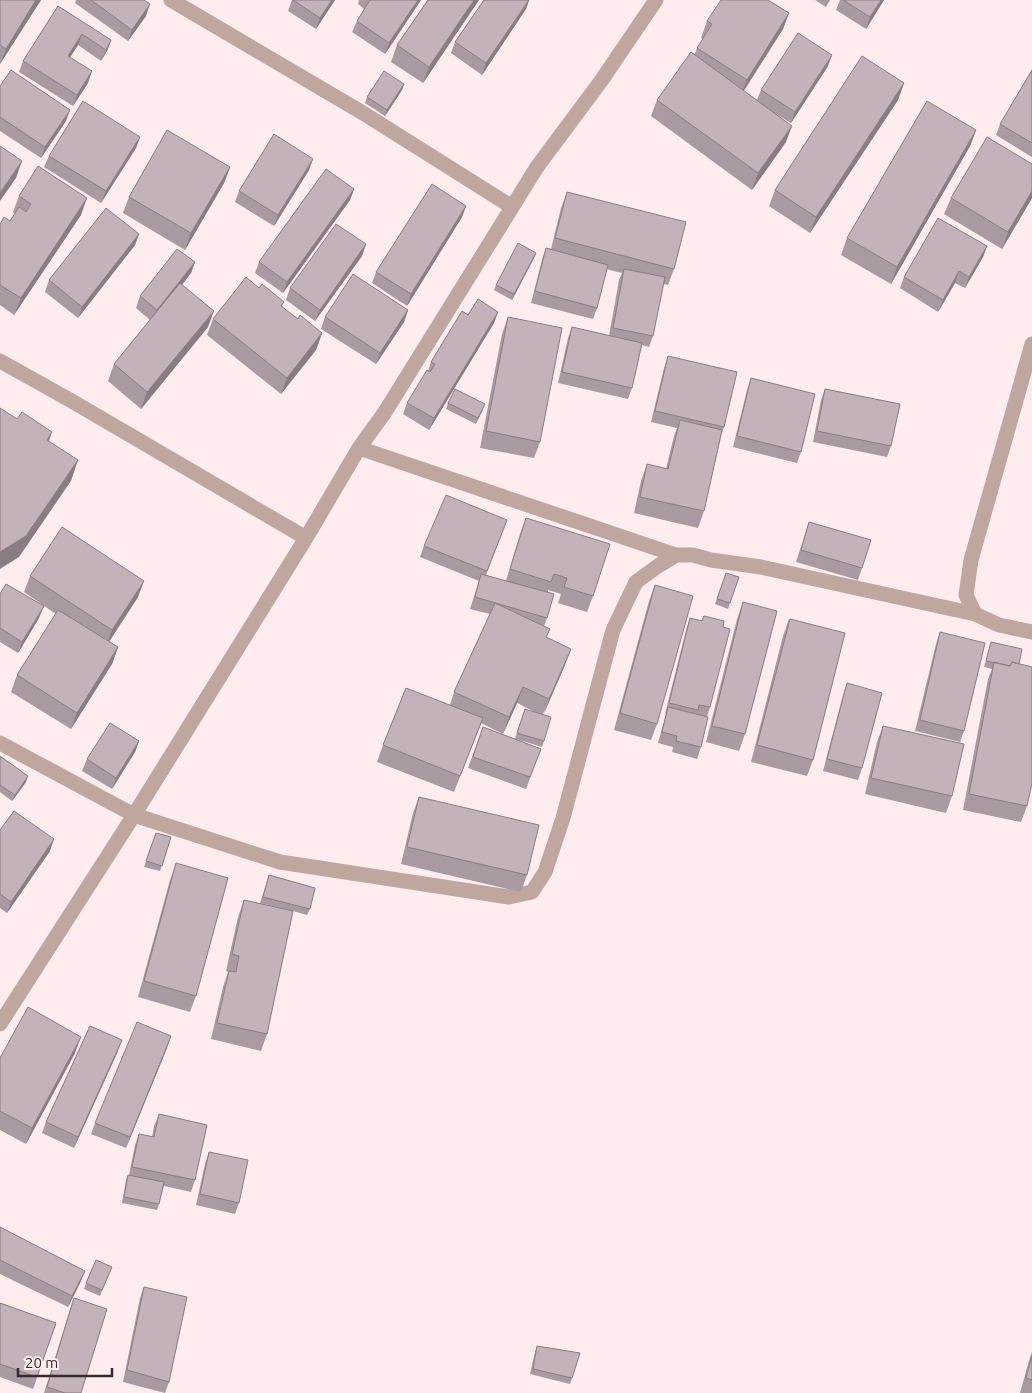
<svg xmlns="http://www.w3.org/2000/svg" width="1032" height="1393" viewBox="0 0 1032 1393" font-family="Ubuntu,sans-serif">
  <rect width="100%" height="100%" fill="#feecee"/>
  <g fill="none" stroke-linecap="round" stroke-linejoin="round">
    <!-- minor -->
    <path stroke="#bfa79f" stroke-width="15" d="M171,0L363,113L512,207
      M1032,344L971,560L966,595L975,614L999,625L1032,632
      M0,361L70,400L306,538
      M359,448L676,555
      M0,743L134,815L280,862L509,897L532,892L545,872L563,818L613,630L636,582L658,566L676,555H693L711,560L761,567L975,614
      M0,1024L134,815L306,538L359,448L385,412L537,167L601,81L656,0"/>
  </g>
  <!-- wall -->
  <path fill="#a999a1" d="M0,0H41L0,64Z
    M76,0H144L146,16L128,41L75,3Z
    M292,0H335L316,29L288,11Z
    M359,0H421L385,54L352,32L357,21L364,9L358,4Z
    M428,0H479L423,83L391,62L397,45Z
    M484,0H529L526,9L482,75L451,53L455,42Z
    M815,0H830L826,7Z
    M840,0H884L866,29L836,10Z
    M58,6L111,40L107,51L101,61L78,45L70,57L88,83L73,106L19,72L23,61Z
    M789,13L783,29L744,91L757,100L761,90L828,66L791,123L776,114L786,142L752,190L651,116L657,100L695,54L697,48L703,39L701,38L707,21Z
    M1032,70V157L996,135L1000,124Z
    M904,83L898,100L810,233L769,206L775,190Z
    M404,84L402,90L385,116L365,103L367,97Z
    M0,86L66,121L41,158L0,131Z
    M976,130L970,146L891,284L841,255L847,238Z
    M140,137L136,148L101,203L44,167L49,156Z
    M230,167L224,183L185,250L123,213L129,197Z
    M309,170L274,226L235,202L239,191Z
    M354,189L350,200L283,293L255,273L259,262Z
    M567,192L674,269L668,285L663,284L653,336L649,347L642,345L632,388L628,399L558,383L568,338L572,327L609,336L619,280L622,273L606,269L597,308L593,319L531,303L542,260L546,248L551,249L561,208Z
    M19,196L81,215L14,315L0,305V224L10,221L15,214L13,212Z
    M951,198H1032L1002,249L944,214Z
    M466,206L462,217L407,306L372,283L376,272Z
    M139,234L135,245L78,318L45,292L49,280Z
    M366,244L362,256L315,321L286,300L290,288Z
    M987,246L983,257L965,288L955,283L938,312L900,288L904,277Z
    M536,253L534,258L512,300L494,290L496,285Z
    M195,262L191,273L182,285L208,327L141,409L108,381L114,364L150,320L136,308L140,296Z
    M282,307L298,319L322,333L316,350L281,394L207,335L213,319Z
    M408,310L404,322L376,364L321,329L325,317Z
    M498,312L494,323L429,430L403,414L407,403L428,371L431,362Z
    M508,317L540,442L534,458L480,448L502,334Z
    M668,356L724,427L721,436L704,511L698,528L634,513L641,481L647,464L666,469L674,436L677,428L651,422L664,368Z
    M751,378L801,452L797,463L733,447L747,390Z
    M825,389L891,446L887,457L813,442L821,400Z
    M448,403L483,410L476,424L446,409Z
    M526,518L593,596L587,612L558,603L561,594L548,590V592L547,618L544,626L547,637L565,665L543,714L544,741L542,747L516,739L541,749L526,789L468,768L483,727L515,739L523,714L535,712L517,703L503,734L481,723L454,792L377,762L383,745L450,705L454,692L490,614L470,609L479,581L420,557L424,546L507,520L486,575L506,581L520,534Z
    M809,522L862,568L858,580L796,562Z
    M726,573L739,577L728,609L715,604Z
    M30,576L138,597L109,642L118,647L112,664L71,729L11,692L17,675L56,614L24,592Z
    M655,585L657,724L651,740L614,730L649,601Z
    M0,594L39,618L18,653L0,642Z
    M743,602L745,734L739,751L706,742L737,619Z
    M704,616L723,627L710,707L707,717L701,747L697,759L672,752L673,747L658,743L666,714H665L686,630L690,618L702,621Z
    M789,619L813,760L807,776L751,762L783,636Z
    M940,632L964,731L960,742L915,731L936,644Z
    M991,642L1019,664L1027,806L1021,822L963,810L988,679L992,669L984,667Z
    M847,683L862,768L858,780L823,771L843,695Z
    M883,726L952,796L946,813L865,794L877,742Z
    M139,741L135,752L112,789L82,771L87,759Z
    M0,756L26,782L12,801L0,792Z
    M419,797L527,875L521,892L401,864L413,813Z
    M0,830L50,851L7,913L0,908Z
    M156,833L171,837L160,871L144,867Z
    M176,863L196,996L190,1012L138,997L170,880Z
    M269,875L310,909L307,915L293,911L267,1034L261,1051L211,1039L223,987L228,972L226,971L238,917L244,900L289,910L260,903Z
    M167,1048L126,1148L91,1134L95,1123Z
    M118,1051L74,1148L42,1133L46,1122Z
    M75,1053L26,1144L0,1130V1058Z
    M159,1114L195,1180L191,1192L164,1186L157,1210L122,1203L126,1180L128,1175H129L135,1145L139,1134L152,1137L154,1126Z
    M209,1152L239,1203L235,1214L196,1205L205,1164Z
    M0,1227L85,1271L80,1283L68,1307L0,1274Z
    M112,1267L100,1296L84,1289L86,1283Z
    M144,1287L169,1382L165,1393L123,1382L140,1298Z
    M74,1298L81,1393H44L70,1310Z
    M0,1303L56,1323L33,1389L0,1377Z
    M537,1346L572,1378L570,1384L530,1374L535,1352Z
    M1032,1352V1393H1020L1030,1357Z"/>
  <!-- shaded-wall -->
  <path fill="#897d83" d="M36,0H41L0,64L6,49Z
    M332,0H335L316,29L320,18Z
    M418,0H421L385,54L389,43Z
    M474,0H479L423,83L429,67Z
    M529,0L526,9L482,75L486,63Z
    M881,0H884L866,29L870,17Z
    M150,4L146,16L128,41L132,30Z
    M789,13L783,29L740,96L747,80Z
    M82,34L78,45L64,67L68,56Z
    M111,40L107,51L101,61L106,50Z
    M832,55L828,66L791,123L795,112Z
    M92,71L88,83L73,106L77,95Z
    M904,83L898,100L810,233L816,217Z
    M404,84L402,90L385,116L387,110Z
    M70,110L66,121L41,158L45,147Z
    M792,126L786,142L752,190L758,173Z
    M976,130L970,146L891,284L897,267Z
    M140,137L136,148L101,203L106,191Z
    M313,159L309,170L274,226L278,215Z
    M22,161L16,178L0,201V193Z
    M230,167L224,183L185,250L191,233Z
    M354,189L350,200L283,293L287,282Z
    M1032,191V198L1002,249L1008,232Z
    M87,198L81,215L14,315L21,298Z
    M466,206L462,217L407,306L411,294Z
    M139,234L135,245L78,318L82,307Z
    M366,244L362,256L315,321L320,310Z
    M987,246L983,257L965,288L969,277Z
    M536,253L534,258L512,300L514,294Z
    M195,262L191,273L153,322L157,310Z
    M959,271L955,283L938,312L943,300Z
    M408,310L404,322L376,364L380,353Z
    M214,311L208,327L141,409L147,392Z
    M498,312L494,323L429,430L434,418Z
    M322,333L316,350L281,394L287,378Z
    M52,432L45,453L47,440Z
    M78,460L71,481L19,557L0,569V552Z
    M144,581L138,597L106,646L112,630Z
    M44,606L39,618L18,653L22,642Z
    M118,647L112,664L71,729L77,713Z
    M571,649L565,665L543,716L549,699Z
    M523,687L517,703L503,734L509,717Z
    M139,741L135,752L112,789L116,778Z
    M28,776L26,782L12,801L15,795Z
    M54,839L50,851L7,913L11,902Z
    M171,1036L167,1048L126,1148L130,1137Z
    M81,1037L75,1053L26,1144L32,1128Z
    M122,1040L118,1051L74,1148L78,1137Z
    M85,1271L80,1283L68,1307L72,1296Z"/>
  <!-- building -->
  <path fill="#c4b2bb" stroke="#897d83" d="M0,0H36L6,49L0,45Z
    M91,0H144L150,4L132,30Z
    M293,0H332L320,18Z
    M370,0H418L389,43L357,21Z
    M428,0H474L429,67L397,45Z
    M484,0H529L486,63L455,42Z
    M721,0H768L789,13L747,80L697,48L712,24L707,21Z
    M843,0H881L870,17Z
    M58,6L111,40L106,50L82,34L68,56L92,71L77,95L23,61Z
    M798,33L832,55L795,112L761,90Z
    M691,52L792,126L758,173L657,100Z
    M862,56L904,83L816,217L775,190Z
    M11,70L70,110L45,147L0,117V86Z
    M1032,70V143L1000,124Z
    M384,71L404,84L387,110L367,97Z
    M83,101L140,137L106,191L49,156Z
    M927,101L976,130L897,267L847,238Z
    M167,130L230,167L191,233L129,197Z
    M274,134L313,159L278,215L239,191Z
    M987,137L1032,164V191L1008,232L951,198Z
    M0,146L22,161L0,193Z
    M38,166L87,198L21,298L0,285V224L4,217L10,221L19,207L26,212L31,204L19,196Z
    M326,169L354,189L287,282L259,262Z
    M432,184L466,206L411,294L376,272Z
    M567,192L686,222L674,269L555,238Z
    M106,208L139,234L82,307L49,280Z
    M938,218L987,246L969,277L959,271L943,300L904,277Z
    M336,224L366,244L320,310L290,288Z
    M518,243L536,253L514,294L496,285Z
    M546,248L608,265L597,308L535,291Z
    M177,249L195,262L157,310L140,296Z
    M624,269L665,277L653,336L613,328Z
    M353,274L408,310L380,353L325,317Z
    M246,277L259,288L262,284L284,302L281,306L298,319L300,315L322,333L287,378L213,319Z
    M180,283L214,311L147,392L114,364Z
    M478,299L498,312L434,418L407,403L427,370L430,372L435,364L431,362L462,311L468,315Z
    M508,317L562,328L540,442L486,431Z
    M572,327L642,343L632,388L562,372Z
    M668,356L737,372L724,427L655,411Z
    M751,378L815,394L801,452L737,436Z
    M455,389L485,404L478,418L448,403Z
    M825,389L900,404L891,446L817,431Z
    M0,408L17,419L22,412L52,432L47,440L78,460L26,536L0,552Z
    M680,420L722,430L704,511L640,497L647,464L668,469Z
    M446,495L507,520L487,571L424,546Z
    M526,518L610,544L593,596L564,587L567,578L554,574L551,582L510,569Z
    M809,522L871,540L862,568L801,550Z
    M62,527L144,581L112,630L30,576Z
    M726,573L739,577L730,603L717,599Z
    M481,574L554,594L547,618L475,597Z
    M6,584L44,606L22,642L0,628V594Z
    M655,585L693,596L657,724L620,713Z
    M743,602L777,611L745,734L712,726Z
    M495,603L550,629L546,637L571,649L549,699L523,687L509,717L454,692Z
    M58,610L118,647L77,713L17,675Z
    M704,616L724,621L723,627L730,629L710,707L699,705L698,710L669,703L690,618L702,621Z
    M790,619L845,633L813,760L757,745Z
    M940,632L985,643L964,731L920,720Z
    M991,642L1022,649L1019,664L1012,662L1010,666L986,661Z
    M994,662L1010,666L1012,662L1032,667V783L1027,806L969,794Z
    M847,683L882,693L862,768L827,759Z
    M406,688L483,718L460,776L383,745Z
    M668,707L708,717L701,747L676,741L677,736L662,732Z
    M525,709L551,717L544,741L517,733Z
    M110,723L139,741L116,778L87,759Z
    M883,726L964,744L952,796L871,778Z
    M483,727L541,749L530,777L473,757Z
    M0,756L28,776L15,795L0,785Z
    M419,797L539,825L527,875L407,847Z
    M14,811L54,839L11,902L0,894V830Z
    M156,833L171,837L162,866L146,861Z
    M176,863L228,878L196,996L144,981Z
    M269,875L315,888L310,909L263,897Z
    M244,900L293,911L267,1034L217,1023L229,971L236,972L239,956L232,954Z
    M28,1007L81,1037L32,1128L0,1111V1058Z
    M137,1022L171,1036L130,1137L95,1123Z
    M90,1026L122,1040L78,1137L46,1122Z
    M159,1114L207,1125L195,1180L132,1167L139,1134L154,1137Z
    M209,1152L248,1160L239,1203L200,1194Z
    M128,1175L164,1182L159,1204L124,1197Z
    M0,1227L85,1271L72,1296L0,1260Z
    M96,1260L112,1267L102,1290L86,1283Z
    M144,1287L187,1297L169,1382L127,1370Z
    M74,1298L107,1309L81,1393H65L47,1387Z
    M0,1303L56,1323L37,1377L0,1364Z
    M537,1346L580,1353L572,1378L533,1369Z
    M1032,1356V1380L1026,1378Z"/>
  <!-- scale -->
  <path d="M18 1368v8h94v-8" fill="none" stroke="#332b2c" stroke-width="2.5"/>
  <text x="25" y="1368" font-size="15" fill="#332b2c" stroke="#feecee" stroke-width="4" paint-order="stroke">20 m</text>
</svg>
